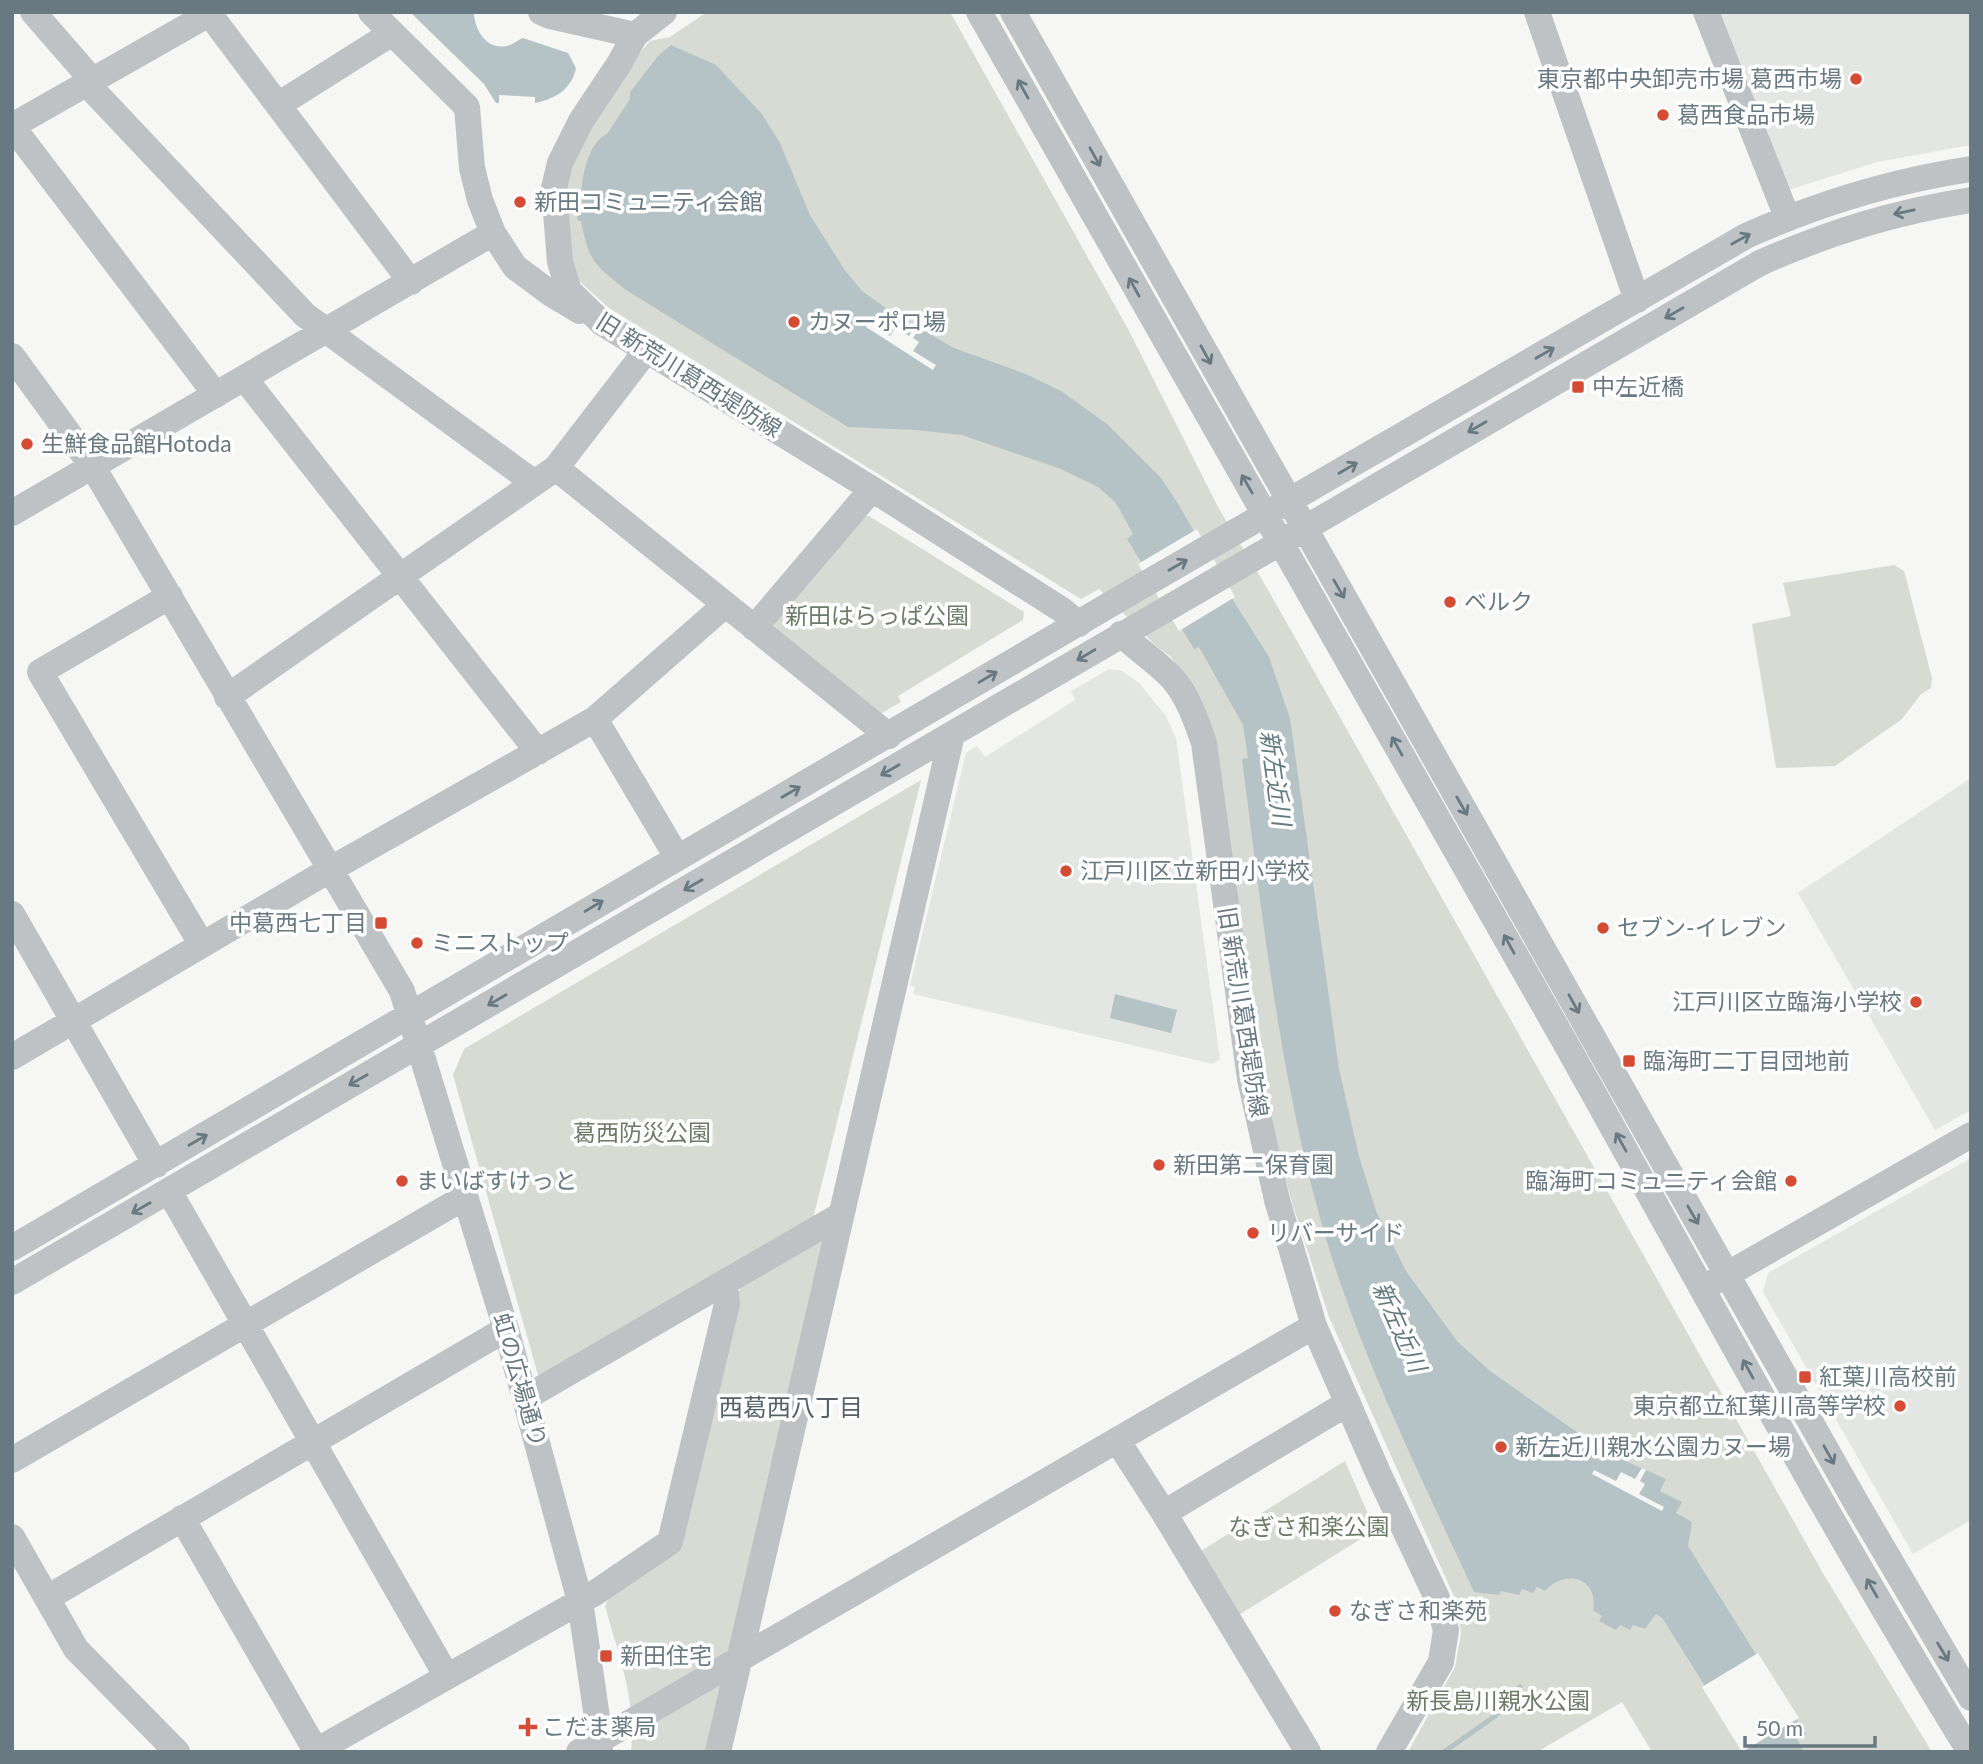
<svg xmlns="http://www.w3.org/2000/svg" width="1983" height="1764" viewBox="0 0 1983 1764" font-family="Lato,'Noto Sans JP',sans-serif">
  <rect width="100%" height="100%" fill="#f6f6f4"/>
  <!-- built -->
  <path fill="#e4e6e4" d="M1714,12H1971V145L1877,162L1785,191Z
    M1109,669L1122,671L1139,683L1166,716L1176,738L1220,1059L1213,1064L913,994L915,987L910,985L966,753L977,746L985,757L1075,700L1071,691Z
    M1971,778V1110L1935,1130L1798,893Z
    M1971,1158V1520L1913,1554L1763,1292L1768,1273Z"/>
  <!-- green -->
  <path fill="#d7dbd3" d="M707,12H950L1128,329L1219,509L1267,588L1824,1575L1932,1752H1652L1622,1702L1537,1752H1408L1455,1667L1461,1634L1456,1601L1329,1317L1290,1196L1261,1077L1204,705L1171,657L1156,646L1099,589L1081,599L609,308L577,279L568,260L561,189L608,91L650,41L670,37Z
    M859,516H869L1024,612L1023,620L898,696L901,702L882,713L871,712L769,628Z
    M1894,565L1904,571L1932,678L1931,688L1921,694L1902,719L1835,766L1776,768L1752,624L1791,616L1783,583Z
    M921,780L812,1223L546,1380L538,1375L453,1075L464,1049Z
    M824,1239L714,1752H631C637,1702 618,1653 605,1606L608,1600L676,1547L742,1280Z
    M1345,1461L1375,1530L1234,1618L1196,1554Z"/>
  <!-- water -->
  <path fill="#b6c3c6" d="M410,12H471L474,14C475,31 487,50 507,46C512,45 518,40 523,38L568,53L576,68C572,89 555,99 535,103V97L499,95V103H496L484,84Z
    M671,45L716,65L762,114L780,143L810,215L844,269L862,291L890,311L954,348L1026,374L1061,391L1107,424L1161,478L1179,505L1233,600L1269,657L1290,718L1339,1069L1359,1156L1376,1211L1406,1271L1457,1341L1490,1371L1581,1435L1587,1442L1601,1434L1629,1449L1625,1461L1666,1479L1660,1491L1682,1502L1676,1513L1692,1522L1688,1546L1806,1734L1797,1739L1804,1752H1746L1663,1619L1656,1614L1645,1629L1633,1625L1630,1630L1620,1625L1616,1630L1599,1621L1602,1616L1593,1610C1599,1578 1565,1568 1545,1591L1537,1587L1533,1593L1522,1589L1519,1595L1501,1591L1499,1595L1474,1592C1421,1477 1363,1361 1326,1239C1280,1082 1263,921 1242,759L1248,758L1243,725L1199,647L1194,649L1127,539L1133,534L1116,503L1098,487L1061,469L962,435L915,430L848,427L626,290C594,264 589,262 581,221H578L577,216L581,215C579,193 584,144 607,134L630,99V92L658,56Z
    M1115,994L1177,1010L1171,1033L1110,1018Z"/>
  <!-- pier -->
  <path fill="#f6f6f4" d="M869,322L890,336L896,327L909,336L915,326L920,328L913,338L919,342L913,351L936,365L933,370L866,327Z
    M1197,529L1235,597L1179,631L1138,564Z
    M1642,1468L1646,1470L1640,1481L1645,1484L1639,1494L1664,1507L1662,1511L1592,1474L1594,1470L1616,1481L1621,1472L1635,1479Z
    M1758,1653L1799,1718L1742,1752L1702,1687Z"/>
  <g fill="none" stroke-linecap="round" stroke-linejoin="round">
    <!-- stream -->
    <path stroke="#b6c3c6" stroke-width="5" d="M1444,1752L1495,1716L1520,1687"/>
    <!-- minor -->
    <path stroke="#bec2c5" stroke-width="26" d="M33,12L93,81
      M208,12L411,282
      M371,12L467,107L472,168L480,200L493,233L515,267L550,293L580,311
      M541,12L550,16L635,35
      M664,12L635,35L619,64L581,121L560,163L554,188L560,262L569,291L602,323L872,489L1062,610L1079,624
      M979,12C1174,357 1371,700 1566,1044C1699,1281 1827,1521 1970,1752
      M1013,12L1858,1506L1971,1698
      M1537,12L1637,300
      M1706,12L1787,217
      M87,84L305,315L533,482
      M278,105L392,33
      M12,126L216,395
      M12,126L209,14
      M12,356L93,467L402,991L506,1329L580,1601L600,1738V1752
      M245,379L538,752
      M556,468L889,736
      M12,513L493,233
      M170,596L40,672L202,945
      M754,628L872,489
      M1121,634C1137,649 1157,662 1172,678C1188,696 1196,720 1204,743L1250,1079L1277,1200L1314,1326L1379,1475L1437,1598L1446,1630L1441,1662L1389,1752
      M227,697L556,468L646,351
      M595,719L677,857
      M12,914L156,1165
      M12,1057L331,869L595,719L725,605
      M169,1191L446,1675
      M12,1248L1128,594L1746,236C1819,203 1892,181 1971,169
      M12,1282L1760,263C1830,232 1895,212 1971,200
      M1714,1282L1971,1135
      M525,1398L841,1215
      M1117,1440L1164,1513L1308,1752
      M12,1460L465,1197
      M1164,1513L1348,1403
      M182,1518L316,1751
      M12,1537L76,1649L177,1752
      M47,1598L506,1329
      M314,1752L595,1593L670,1542L727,1304L725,1282
      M579,1752L1314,1326
      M718,1752L952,734"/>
  </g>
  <!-- one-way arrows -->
  <defs><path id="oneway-shaft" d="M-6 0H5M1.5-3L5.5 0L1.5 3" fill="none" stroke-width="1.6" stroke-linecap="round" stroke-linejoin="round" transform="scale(1.75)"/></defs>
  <g stroke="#687982">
    <use href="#oneway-shaft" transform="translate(1023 89) rotate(-119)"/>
    <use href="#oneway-shaft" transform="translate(1095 157) rotate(61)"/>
    <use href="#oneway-shaft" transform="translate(1904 212) rotate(168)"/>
    <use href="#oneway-shaft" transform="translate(1741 239) rotate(-29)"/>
    <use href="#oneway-shaft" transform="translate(1134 287) rotate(-119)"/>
    <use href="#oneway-shaft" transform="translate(1674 313) rotate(150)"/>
    <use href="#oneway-shaft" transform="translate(1545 353) rotate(-30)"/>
    <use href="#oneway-shaft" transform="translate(1206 355) rotate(61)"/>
    <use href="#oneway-shaft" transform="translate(1477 427) rotate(150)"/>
    <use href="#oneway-shaft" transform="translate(1348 468) rotate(-30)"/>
    <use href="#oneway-shaft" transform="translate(1247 484) rotate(-120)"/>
    <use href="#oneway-shaft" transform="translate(1178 565) rotate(-30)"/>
    <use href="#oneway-shaft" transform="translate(1339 589) rotate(60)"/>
    <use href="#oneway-shaft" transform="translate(1086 655) rotate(149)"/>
    <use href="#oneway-shaft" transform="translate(988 677) rotate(-31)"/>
    <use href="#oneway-shaft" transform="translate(1397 746) rotate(-119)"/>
    <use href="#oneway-shaft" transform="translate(890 770) rotate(150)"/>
    <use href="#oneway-shaft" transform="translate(791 792) rotate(-30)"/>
    <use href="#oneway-shaft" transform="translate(1462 806) rotate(60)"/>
    <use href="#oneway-shaft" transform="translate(693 885) rotate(150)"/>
    <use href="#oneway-shaft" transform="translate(594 906) rotate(-31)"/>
    <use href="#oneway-shaft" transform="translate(1509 944) rotate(-119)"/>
    <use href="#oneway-shaft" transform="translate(497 1000) rotate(150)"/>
    <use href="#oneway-shaft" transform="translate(1574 1004) rotate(61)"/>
    <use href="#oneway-shaft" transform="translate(358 1080) rotate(150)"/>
    <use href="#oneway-shaft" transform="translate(198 1140) rotate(-30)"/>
    <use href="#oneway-shaft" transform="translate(1621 1142) rotate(-119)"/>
    <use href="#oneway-shaft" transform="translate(141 1208) rotate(150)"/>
    <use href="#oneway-shaft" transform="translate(1693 1215) rotate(60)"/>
    <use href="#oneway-shaft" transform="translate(1748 1369) rotate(-119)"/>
    <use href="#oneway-shaft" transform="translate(1829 1455) rotate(61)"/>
    <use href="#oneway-shaft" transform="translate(1872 1588) rotate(-120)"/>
    <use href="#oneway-shaft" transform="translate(1943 1652) rotate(59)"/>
  </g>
  <!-- markers -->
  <g fill="#d64b34" stroke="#fff" stroke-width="2.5">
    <circle cx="1856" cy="79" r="7"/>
    <circle cx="1663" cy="115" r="7"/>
    <circle cx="520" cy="202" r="7"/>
    <circle cx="794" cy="322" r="7"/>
    <rect x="1571" y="380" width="14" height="14" rx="3.5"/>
    <circle cx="27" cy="444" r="7"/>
    <circle cx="1450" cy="602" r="7"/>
    <circle cx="1066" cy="871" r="7"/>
    <rect x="374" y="916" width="14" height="14" rx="3.5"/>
    <circle cx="1603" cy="928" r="7"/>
    <circle cx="417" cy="943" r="7"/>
    <circle cx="1916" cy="1002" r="7"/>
    <rect x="1622" y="1054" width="14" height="14" rx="3.5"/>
    <circle cx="1159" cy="1165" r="7"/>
    <circle cx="402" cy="1181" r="7"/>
    <circle cx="1791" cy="1181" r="7"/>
    <circle cx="1253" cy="1233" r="7"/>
    <rect x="1798" y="1370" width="14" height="14" rx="3.5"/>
    <circle cx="1900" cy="1406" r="7"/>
    <circle cx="1501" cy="1447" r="7"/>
    <circle cx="1335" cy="1611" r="7"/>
    <rect x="599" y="1649" width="14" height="14" rx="3.5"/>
    <path d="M524.5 1716.5h7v7h7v7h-7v7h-7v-7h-7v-7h7z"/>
  </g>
  <g text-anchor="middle" stroke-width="7" stroke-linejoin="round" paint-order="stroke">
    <!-- poi labels -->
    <g font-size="23" fill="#687982" stroke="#fff" text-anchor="start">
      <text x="1842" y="87" text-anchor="end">東京都中央卸売市場 葛西市場</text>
      <text x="1677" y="123">葛西食品市場</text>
      <text x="534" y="210">新田コミュニティ会館</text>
      <text x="808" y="330">カヌーポロ場</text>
      <text x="1592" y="395">中左近橋</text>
      <text x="41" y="452">生鮮食品館Hotoda</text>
      <text x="1464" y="610">ベルク</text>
      <text x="1080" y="879">江戸川区立新田小学校</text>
      <text x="367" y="931" text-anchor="end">中葛西七丁目</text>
      <text x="1617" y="936">セブン-イレブン</text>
      <text x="431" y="951">ミニストップ</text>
      <text x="1902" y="1010" text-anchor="end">江戸川区立臨海小学校</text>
      <text x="1643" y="1069">臨海町二丁目団地前</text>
      <text x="1173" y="1173">新田第二保育園</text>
      <text x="416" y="1189">まいばすけっと</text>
      <text x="1777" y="1189" text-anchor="end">臨海町コミュニティ会館</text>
      <text x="1267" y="1241">リバーサイド</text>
      <text x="1819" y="1385">紅葉川高校前</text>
      <text x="1886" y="1414" text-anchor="end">東京都立紅葉川高等学校</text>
      <text x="1515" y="1455">新左近川親水公園カヌー場</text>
      <text x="1349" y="1619">なぎさ和楽苑</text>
      <text x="620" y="1664">新田住宅</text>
      <text x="542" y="1735">こだま薬局</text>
    </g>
    <!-- street labels -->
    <g font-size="23" fill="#687982" stroke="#fff">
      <text transform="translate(689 375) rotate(32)" y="8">旧 新荒川葛西堤防線</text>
      <text transform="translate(1243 1012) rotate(81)" y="8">旧 新荒川葛西堤防線</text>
      <text transform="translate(520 1380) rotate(74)" y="8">虹の広場通り</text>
    </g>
    <!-- park labels -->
    <g font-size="23" fill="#6c7a66" stroke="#fff">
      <text x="877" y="624">新田はらっぱ公園</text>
      <text x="642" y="1141">葛西防災公園</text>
      <text x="1309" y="1535">なぎさ和楽公園</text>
      <text x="1498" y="1709">新長島川親水公園</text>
    </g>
    <!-- water labels -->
    <g font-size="24" font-style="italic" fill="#637a7f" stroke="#fff">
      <text transform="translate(1275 778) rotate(82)" y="8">新左近川</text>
      <text transform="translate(1399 1327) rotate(66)" y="8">新左近川</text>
    </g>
    <!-- neighbourhood labels -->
    <g font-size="24" fill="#556168" stroke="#fff">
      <text x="791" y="1416">西葛西八丁目</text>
    </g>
  </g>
  <!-- border -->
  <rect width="1983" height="1764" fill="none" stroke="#687982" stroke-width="28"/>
  <!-- scale -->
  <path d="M1745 1736v10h130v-10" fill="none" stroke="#687982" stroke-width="3.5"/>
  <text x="1756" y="1736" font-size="21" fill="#687982" stroke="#ffffff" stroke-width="5" paint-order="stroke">50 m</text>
</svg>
